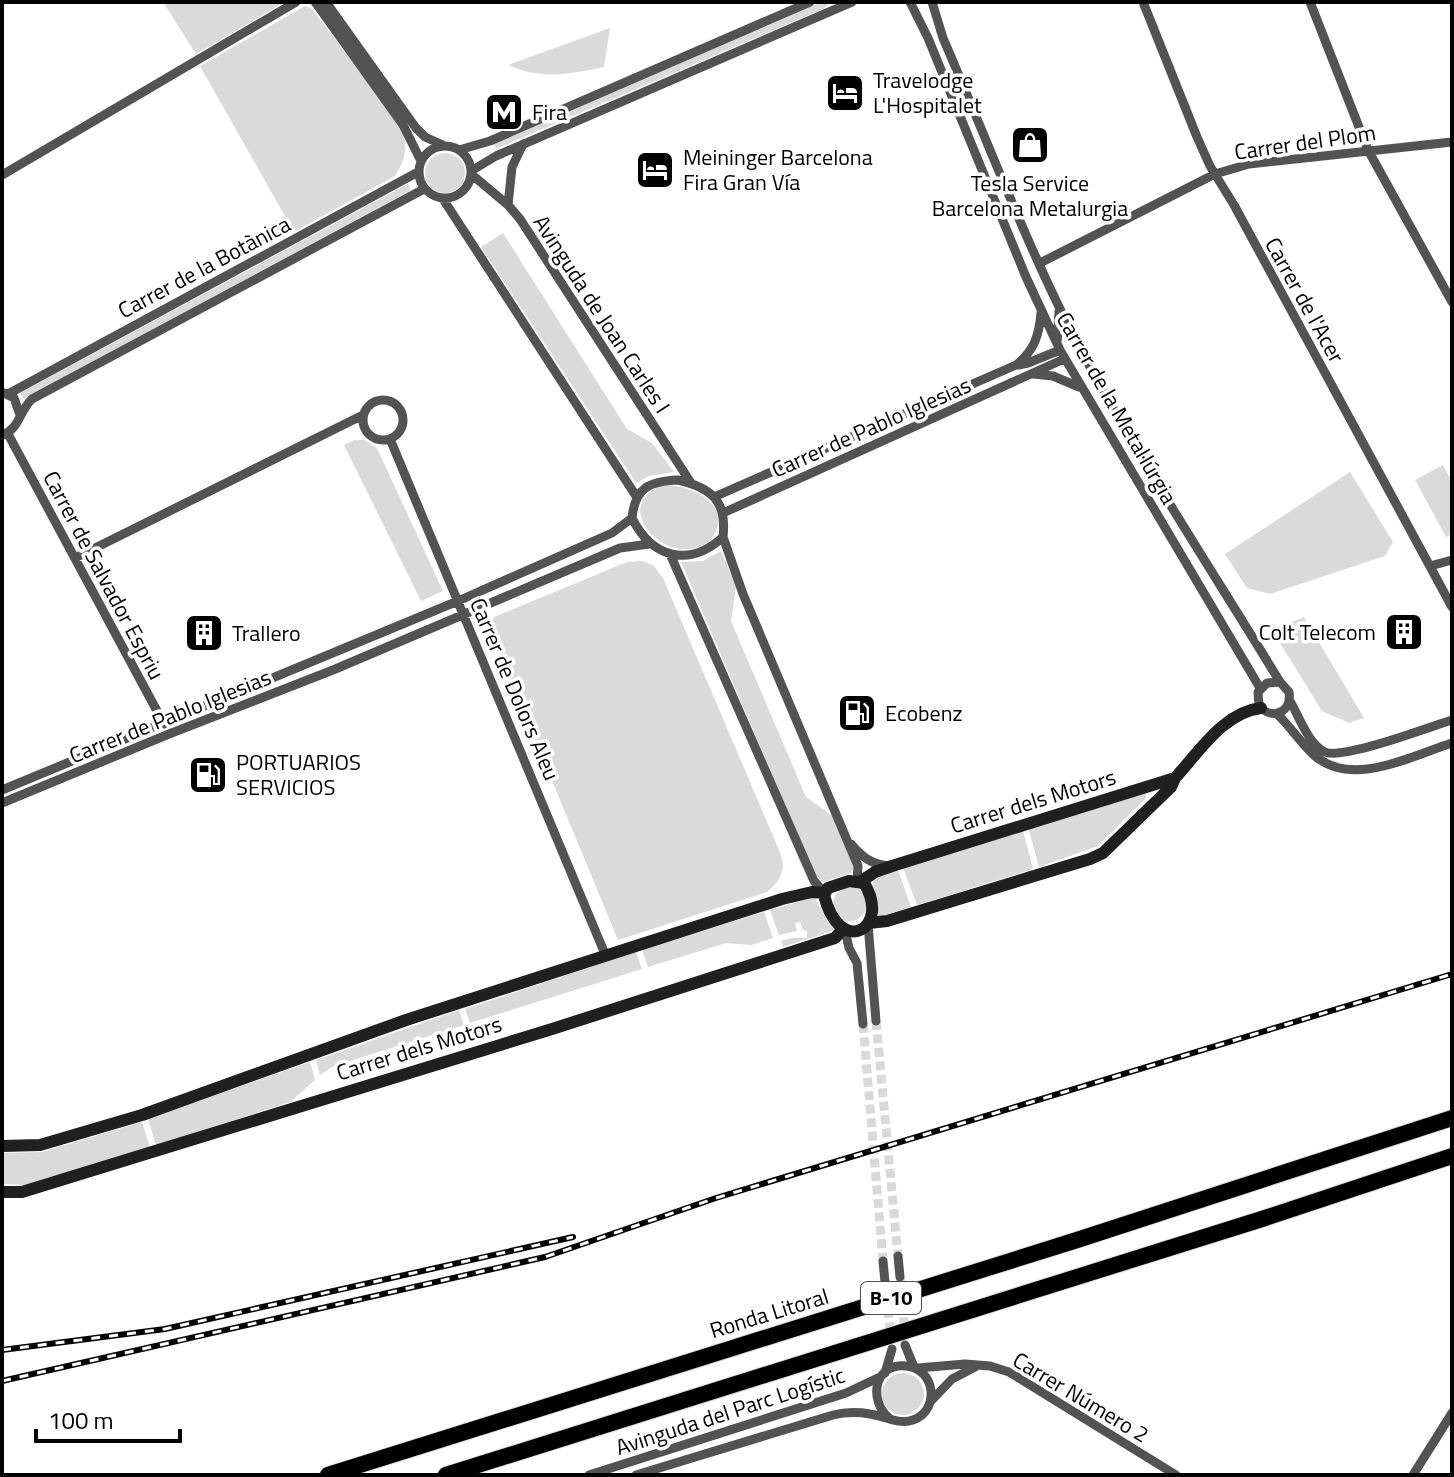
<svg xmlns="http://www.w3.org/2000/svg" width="1454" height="1477" viewBox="0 0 1454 1477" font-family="'Titillium Web',sans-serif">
  <rect width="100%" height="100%" fill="#fff"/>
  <!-- green -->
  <path fill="#dadada" d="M163,2H285L196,54Z
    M822,2H831L823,9L496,149L494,144Z
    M305,6L312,9C327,29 403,125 405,141C407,155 401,166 395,176L294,232L200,66Z
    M610,28L604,67C570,74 541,80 508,65Z
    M425 173a20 20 0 1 1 40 0a20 20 0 1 1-40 0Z
    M408,184L411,190L24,399L20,393Z
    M503,233L627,429L652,443L674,472L649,476L636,483L481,247Z
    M354,440H364L377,448L443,591L421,601L344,445Z
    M1443,465L1452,482V534L1446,537L1415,480Z
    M1350,472L1393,542L1385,556L1270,594L1247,588L1225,554Z
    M663,485C685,485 726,498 717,529C714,537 709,543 701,546C661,564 610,504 663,485Z
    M721,551L736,586L731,621L806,797L834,817L854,867L851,873L823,882L815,874L681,562L703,561Z
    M642,561L654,566L663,578L779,850C787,868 782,880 767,892L618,940L488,626L494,617L627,562Z
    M1304,617L1364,718L1349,723L1322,711L1272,630Z
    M1146,793V798L1098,846L1039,867L1029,830Z
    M1023,831L1033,869L917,905L903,868Z
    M898,870L911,907L878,917V901L872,880Z
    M833 904a17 17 0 1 1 34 0a17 17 0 1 1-34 0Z
    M815,897L826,919L835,930L783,947L781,941L792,938H807V931L803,930L800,922L795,923L797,931L779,935L770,910Z
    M764,912L773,938L751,945L726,943L648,967L642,950Z
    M636,952L642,969L470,1023L465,1009Z
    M459,1010L464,1025L334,1066L320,1075L316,1060Z
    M310,1062L315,1080L290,1102L156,1145L148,1119Z
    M142,1122L150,1147L26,1185L2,1184V1153L42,1152Z
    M882 1394a21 21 0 1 1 42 0a21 21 0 1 1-42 0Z"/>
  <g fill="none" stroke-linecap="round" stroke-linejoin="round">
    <!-- street-tunnel -->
    <path stroke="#d9d9d9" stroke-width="9" stroke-dasharray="9 4.5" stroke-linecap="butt" d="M876,1021L898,1256
      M863,1024L883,1261
      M900,1277L905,1334
      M885,1282L891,1338"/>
    <defs>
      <path id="highway" d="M328,1475L1077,1240L1452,1118
        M446,1475L1262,1219L1452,1156"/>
    </defs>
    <!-- highway casing -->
    <use href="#highway" stroke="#dbdbdb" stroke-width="18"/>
    <!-- street -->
    <path stroke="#535353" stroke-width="9" d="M315,2L403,125L421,161
      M326,2L416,128L425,137L445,146
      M910,2L928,38L1026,277L1060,350L1260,688
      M932,2L943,38C992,151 1035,269 1095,376C1152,480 1218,580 1280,682L1289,692C1292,712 1273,721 1259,706L1258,692L1267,683L1280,682
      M1143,2L1197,137L1210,166L1234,205L1452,607
      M1310,2L1368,150L1452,302
      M419 172a26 26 0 1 1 52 0a26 26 0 1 1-52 0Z
      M459,150L490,141L810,2
      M471,171L496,156L852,2
      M471,174L508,205L520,219L691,483
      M2,175L296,2
      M443,199L636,496
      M508,205L512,167L523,144
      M1040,263L1215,174L1249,164L1452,142
      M1057,344L1059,311
      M1018,365L1028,363L1060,350
      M1033,374L1053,376L1079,387
      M2,392L14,398L20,415
      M8,394L418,172
      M363 420a20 20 0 1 1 40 0a20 20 0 1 1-40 0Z
      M8,434L164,724
      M2,435C20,429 19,411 32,399L424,189
      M390,439L605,954
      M678,480C712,488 727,501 723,537C689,568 652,558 632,518C635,488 649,481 678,480Z
      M714,497L1016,365C1034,351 1039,336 1041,313
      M723,513L1064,359
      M723,537L743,594L858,866L857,881
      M670,554L814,881L825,893
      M75,558L363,415
      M1430,566L1452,560
      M1290,701C1299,716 1308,744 1325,752C1343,760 1429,727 1452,720
      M1277,714C1291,727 1301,744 1315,756C1353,788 1411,756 1452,743
      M2,790L458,601L612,533L632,518
      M2,803L169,734L333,670L620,548L649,544
      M851,844C862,857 871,864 888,866
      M868,924L876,1021
      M845,930L849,948L857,963L863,1024
      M898,1256L900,1277
      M883,1261L885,1282
      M905,1345L914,1367
      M918,1368L965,1364L990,1366L1009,1372L1176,1475
      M885,1373L892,1349
      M931,1401L952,1379L975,1367
      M589,1475L846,1393L880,1377
      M636,1475L833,1415C845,1412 858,1412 870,1414C884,1416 899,1425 913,1420C941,1410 935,1368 906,1366C874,1363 868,1400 889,1418
      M1413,1475L1452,1413"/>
    <!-- secondary -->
    <path stroke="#202020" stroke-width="12" d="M849,881L864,883C892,928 840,959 824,895L828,888Z
      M860,882L875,872L892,866L1175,778
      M869,923L887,921L1090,859L1103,853L1171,787L1175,778C1199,752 1224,712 1261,708
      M2,1146L40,1145L142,1115L406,1020L782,899L812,892L825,893
      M2,1192H22L552,1029L835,938L843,929"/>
    <!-- highway -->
    <use href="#highway" stroke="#000" stroke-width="16"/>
    <defs>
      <path id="rail" d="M2,1350L165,1329L573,1237
        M2,1381L545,1257L716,1198L1452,974"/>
    </defs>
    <!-- rail casing -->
    <use href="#rail" stroke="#000" stroke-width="6"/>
    <!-- rail -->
    <use href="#rail" stroke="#fff" stroke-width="3" stroke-dasharray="9" stroke-linecap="butt"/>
  </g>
  <!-- icons -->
  <defs>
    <symbol id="hotel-square" viewBox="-11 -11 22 22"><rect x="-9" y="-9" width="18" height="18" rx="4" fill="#000" stroke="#fff"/><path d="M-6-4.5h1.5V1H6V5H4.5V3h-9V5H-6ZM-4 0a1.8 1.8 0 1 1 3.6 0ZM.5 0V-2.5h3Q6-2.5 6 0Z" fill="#fff"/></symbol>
    <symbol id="metro-square" viewBox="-11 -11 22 22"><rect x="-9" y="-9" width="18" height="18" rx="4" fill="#000" stroke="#fff"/><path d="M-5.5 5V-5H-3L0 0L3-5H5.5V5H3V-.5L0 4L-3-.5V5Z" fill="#fff"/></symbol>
    <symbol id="shop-square" viewBox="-11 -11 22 22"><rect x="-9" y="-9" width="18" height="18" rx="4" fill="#000" stroke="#fff"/><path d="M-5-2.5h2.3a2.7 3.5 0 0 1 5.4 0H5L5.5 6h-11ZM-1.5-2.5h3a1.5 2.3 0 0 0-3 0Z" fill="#fff"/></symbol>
    <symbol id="building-square" viewBox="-11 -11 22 22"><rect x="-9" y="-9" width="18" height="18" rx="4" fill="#000" stroke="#fff"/><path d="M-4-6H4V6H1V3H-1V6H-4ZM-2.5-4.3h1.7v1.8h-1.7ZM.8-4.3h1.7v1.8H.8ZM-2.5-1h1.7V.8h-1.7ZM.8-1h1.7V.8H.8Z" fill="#fff"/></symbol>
    <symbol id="fuel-square" viewBox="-11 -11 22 22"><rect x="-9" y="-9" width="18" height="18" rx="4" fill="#000" stroke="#fff"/><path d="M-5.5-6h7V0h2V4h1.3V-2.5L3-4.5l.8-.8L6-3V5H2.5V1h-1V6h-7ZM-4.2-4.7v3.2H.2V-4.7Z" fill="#fff"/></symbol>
  </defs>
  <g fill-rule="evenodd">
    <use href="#hotel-square" x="823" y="71" width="44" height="44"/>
    <use href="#metro-square" x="482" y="90" width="44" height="44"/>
    <use href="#shop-square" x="1008" y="123" width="44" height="44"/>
    <use href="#hotel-square" x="633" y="148" width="44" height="44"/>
    <use href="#building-square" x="1382" y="610" width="44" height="44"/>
    <use href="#building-square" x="182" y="611" width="44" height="44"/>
    <use href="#fuel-square" x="835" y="691" width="44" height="44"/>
    <use href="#fuel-square" x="186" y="753" width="44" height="44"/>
  </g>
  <g text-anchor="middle" stroke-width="7" stroke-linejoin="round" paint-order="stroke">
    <!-- shield labels -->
    <rect fill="#fff" stroke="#4c4c4c" stroke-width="2" x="861" y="1282" width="60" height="32" rx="6"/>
    <g font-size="20" font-weight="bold" fill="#000">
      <text x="891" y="1305">B-10</text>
    </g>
    <!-- poi labels -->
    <g font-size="22" fill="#000" stroke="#fff" text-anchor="start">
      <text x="873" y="88">Travelodge<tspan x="873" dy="25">L'Hospitalet</tspan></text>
      <text x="532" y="120">Fira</text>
      <text x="683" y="165">Meininger Barcelona<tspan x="683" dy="25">Fira Gran Vía</tspan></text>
      <text x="1030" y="191" text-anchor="middle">Tesla Service<tspan x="1030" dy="25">Barcelona Metalurgia</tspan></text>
      <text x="1376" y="640" text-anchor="end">Colt Telecom</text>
      <text x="232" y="641">Trallero</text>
      <text x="885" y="721">Ecobenz</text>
      <text x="236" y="770">PORTUARIOS<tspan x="236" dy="25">SERVICIOS</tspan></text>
    </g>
    <!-- street labels -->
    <g font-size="22" fill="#000" stroke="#fff">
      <text transform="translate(1305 142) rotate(-8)" y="8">Carrer del Plom</text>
      <text transform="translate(204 267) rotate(-28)" y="8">Carrer de la Botànica</text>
      <text transform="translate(1305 300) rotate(61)" y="8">Carrer de l'Acer</text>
      <text transform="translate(602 314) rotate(57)" y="8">Avinguda de Joan Carles I</text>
      <text transform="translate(1117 408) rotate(60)" y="8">Carrer de la Metal·lúrgia</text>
      <text transform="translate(871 427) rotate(-24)" y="8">Carrer de Pablo Iglesias</text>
      <text transform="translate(104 575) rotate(62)" y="8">Carrer de Salvador Espriu</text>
      <text transform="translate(515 689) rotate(67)" y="8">Carrer de Dolors Aleu</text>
      <text transform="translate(170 716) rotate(-22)" y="8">Carrer de Pablo Iglesias</text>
      <text transform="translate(1033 801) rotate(-17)" y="8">Carrer dels Motors</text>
      <text transform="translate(419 1048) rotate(-17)" y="8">Carrer dels Motors</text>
      <text transform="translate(769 1313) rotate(-17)" y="8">Ronda Litoral</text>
      <text transform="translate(1081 1397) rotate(31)" y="8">Carrer Número 2</text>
      <text transform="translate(730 1411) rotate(-18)" y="8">Avinguda del Parc Logístic</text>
    </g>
  </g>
  <!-- border -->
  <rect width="1454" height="1477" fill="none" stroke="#000000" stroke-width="8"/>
  <!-- scale -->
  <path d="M36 1429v12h144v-12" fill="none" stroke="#000000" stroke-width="4"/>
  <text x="48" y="1429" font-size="24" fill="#000000" stroke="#ffffff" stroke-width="6" paint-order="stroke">100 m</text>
</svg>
